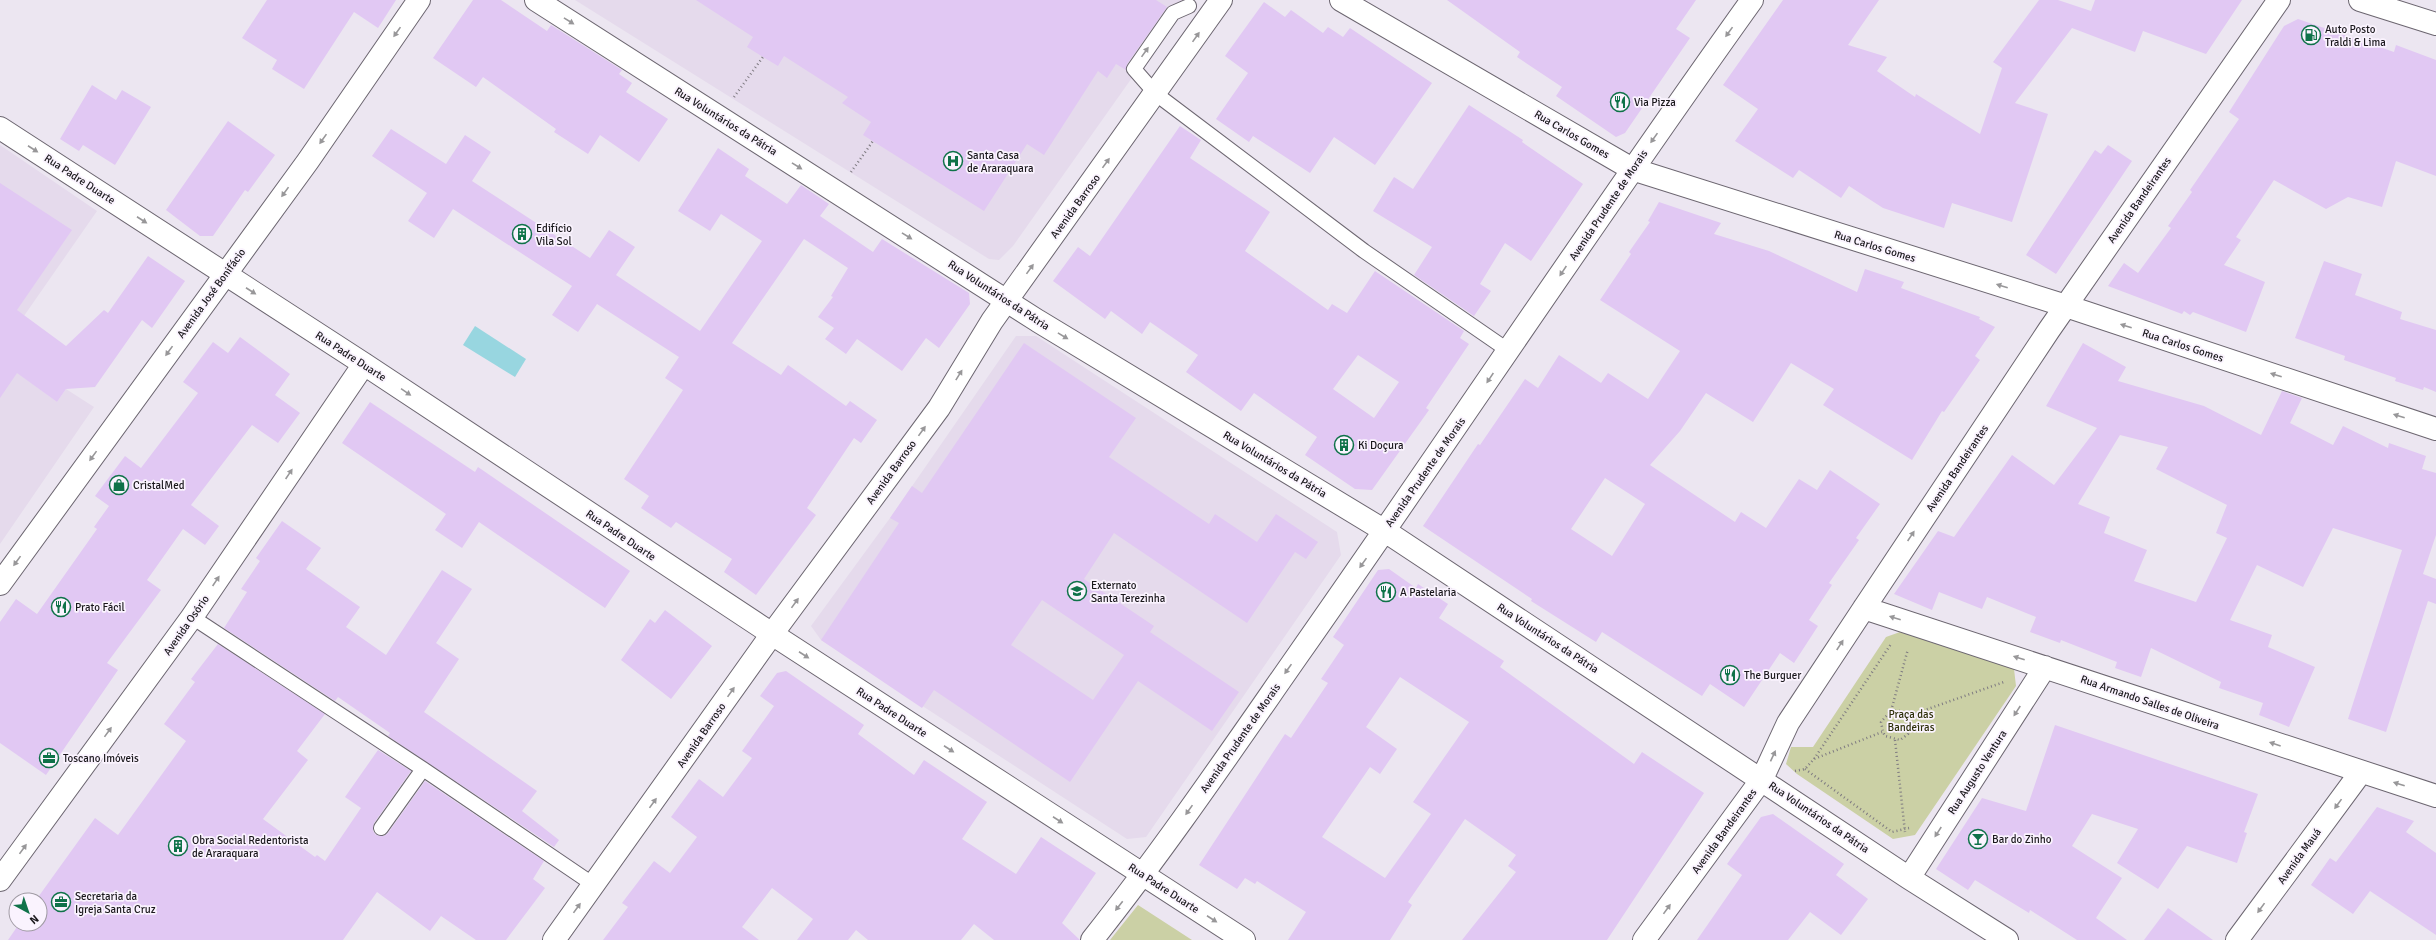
<svg xmlns="http://www.w3.org/2000/svg" width="2436" height="940" viewBox="0 0 2436 940" font-family="Signika,sans-serif">
  <rect width="100%" height="100%" fill="#ece6f1"/>
  <!-- built -->
  <path fill="#e5daec" d="M575,0H1187L1013,246L999,260L989,259Z
    M0,145L97,211L1,349L18,373L57,402L66,389L94,407L0,544Z
    M1016,336H1036L1337,532L1341,555L1146,837L1127,839L821,640L811,626L890,518Z"/>
  <!-- green -->
  <path fill="#cbd0a5" d="M1900,632L2014,669L2016,686L1915,835L1893,839L1797,774L1786,764L1791,747H1813L1886,637Z
    M1138,905L1192,940H1110Z"/>
  <!-- water -->
  <path fill="#98d6e0" d="M475,326L526,359L515,377L463,345Z"/>
  <!-- building -->
  <path fill="#e1c8f3" fill-rule="evenodd" d="M267,0H396L378,28L354,12L304,89L272,69L277,60L242,38Z
    M473,0H501L547,31L551,25L622,70L619,74L632,83L626,92L668,119L639,162L600,135L588,154L554,132L556,129L483,77L476,87L433,58Z
    M696,0H1156L1167,7L1127,64L1126,70L1116,64L1107,78L1098,71L1044,155L1027,144L984,211L863,135L871,122L842,103L848,97L784,56L778,66L763,57L747,47L753,37Z
    M1447,0H1696L1676,29L1690,38L1625,133L1616,137L1556,96L1562,87L1517,57L1520,52Z
    M1783,0H1879L1848,45L1887,57L1877,71L1915,97L1916,94L1980,134L2002,68L1993,62L2039,0H2058L2091,11L2095,0H2242L2206,54L2143,31L2135,52L2072,28L2015,103L2048,114L2012,222L1952,203L1944,228L1883,208L1849,186L1841,198L1799,170L1793,178L1735,141L1758,109L1723,85Z
    M1264,2L1285,17L1291,10L1323,33L1328,27L1343,37L1350,28L1432,83L1375,165L1334,137L1310,173L1253,136L1249,142L1216,119L1248,73L1225,56Z
    M2298,19L2394,52L2396,45L2436,60V176L2396,161L2382,207L2348,197L2326,209L2274,180L2236,237L2241,240L2224,265L2265,282L2246,332L2193,312L2190,315L2184,311L2182,314L2108,286L2124,263L2138,273L2171,228L2168,226L2192,192L2190,190L2239,119L2229,112L2284,26Z
    M92,85L116,100L122,90L151,107L115,165L83,145L79,151L60,139Z
    M1469,105L1523,140L1522,142L1583,184L1531,261L1505,243L1480,284L1491,291L1474,316L1414,275L1432,247L1373,211L1394,177L1413,189Z
    M228,121L275,155L248,192L245,190L213,236H200L166,210Z
    M1180,126L1201,140L1190,158L1270,212L1245,251L1328,310L1332,304L1347,313L1375,271L1464,331L1460,338L1469,344L1426,408L1429,410L1372,490L1355,489L1305,455L1317,437L1254,393L1241,411L1186,372L1198,355L1150,322L1142,334L1111,311L1105,319L1053,281L1078,247L1090,256ZM1358,355L1399,382L1374,418L1333,389Z
    M391,129L446,164L465,135L491,152L472,181L590,258L609,230L635,247L616,275L700,331L762,241L721,214L710,231L678,211L718,148L749,169L745,176L787,204L801,185L829,204L820,216L873,252L882,239L969,293L970,304L939,348L926,338L902,371L857,339L846,354L825,339L834,328L818,317L833,297L831,296L848,268L804,239L732,343L781,375L788,365L846,406L850,401L877,420L861,443L854,438L807,508L816,515L756,595L724,572L732,559L676,522L671,528L641,508L649,496L624,479L683,390L665,378L679,357L597,304L578,332L552,315L572,286L453,209L434,238L408,221L427,193L372,156Z
    M2108,145L2132,161L2056,274L2026,255L2095,150L2101,154Z
    M0,183L72,230L17,310L66,346L104,310L108,313L148,256L185,281L152,328L142,320L95,387L66,389L57,402L17,373L0,398Z
    M1659,202L1721,223L1714,234L1769,251L1857,292L1865,269L1904,282L1901,288L1980,317L1979,319L1995,327L1975,356L1980,360L1944,412L1942,411L1912,460L1823,405L1834,389L1791,363L1753,422L1706,393L1680,431L1650,465L1735,522L1741,512L1766,528L1799,479L1817,490L1830,470L1880,504L1856,538L1859,540L1829,583L1832,585L1809,620L1818,626L1794,663L1780,653L1744,707L1710,684L1702,696L1602,632L1596,642L1531,601L1532,599L1423,526L1478,444L1480,445L1525,379L1538,388L1559,355L1601,383L1608,373L1648,399L1680,351L1600,300L1631,254L1629,252L1650,222L1648,221ZM1605,478L1645,504L1612,556L1571,529Z
    M2324,261L2362,274L2355,295L2402,312L2400,319L2436,330V392L2424,387L2423,390L2395,381L2396,378L2344,360L2345,356L2295,338Z
    M240,337L290,374L275,395L300,413L278,443L252,425L191,505L219,526L205,545L183,529L147,580L161,590L107,663L118,670L46,775L0,743V622L16,599L37,614L97,529L94,527L109,506L95,496L125,456L141,468L198,393L183,382L213,342L228,353Z
    M1024,343L1136,418L1109,457L1209,524L1215,514L1257,542L1276,514L1318,542L1306,559L1295,552L1247,623L1114,533L1084,579L1154,626L1150,632L1239,692L1212,731L1138,681L1070,782L934,690L922,708L821,640L899,523L890,518L912,486L922,493ZM1042,600L1124,655L1093,700L1011,645Z
    M2083,343L2126,367L2118,381L2204,406L2261,435L2282,391L2302,398L2290,423L2333,445L2343,426L2388,448L2389,443L2426,456L2422,469L2436,473V535L2423,574L2436,579V604L2428,601L2386,732L2348,719L2402,550L2333,528L2303,587L2257,565L2230,620L2272,635L2268,647L2315,667L2289,727L2259,715L2263,703L2219,688L2221,682L2151,648L2141,677L2115,668L2117,662L2061,640L2060,643L2030,632L2036,617L1987,597L1982,609L1939,592L1932,610L1894,594L1938,531L1954,537L2012,455L2054,485L2097,428L2046,406ZM2120,435L2168,447L2156,469L2227,505L2216,533L2227,538L2196,602L2134,581L2147,550L2104,533L2110,517L2078,504Z
    M370,402L475,472L478,467L630,571L605,608L479,522L462,548L435,530L446,514L342,443Z
    M282,521L321,548L306,569L360,607L346,627L386,655L442,570L472,589L436,643L459,659L424,712L537,791L522,811L559,840L554,847L388,736L390,733L338,697L335,701L224,628L247,592L241,589L260,561L256,558Z
    M1389,569L1416,588L1418,584L1448,604L1439,618L1504,661L1500,667L1634,764L1642,752L1704,793L1607,940H1462L1516,872L1508,866L1516,855L1465,819L1408,902L1412,905L1390,940H1288L1306,912L1257,881L1255,884L1245,878L1237,889L1199,865L1285,734L1291,738L1328,683L1321,679L1344,645L1333,637L1378,570ZM1400,677L1469,722L1413,802L1431,814L1385,878L1322,837L1370,767L1380,774L1397,749L1366,727Z
    M665,610L712,646L671,699L621,660L650,619L655,623Z
    M218,644L325,714L297,751L308,760L263,819L315,857L317,855L325,861L361,808L345,797L378,750L411,771L374,823L373,831L376,835L384,836L388,833L425,781L544,861L533,879L545,888L506,940H476L441,916L430,931L377,892L343,940H8L19,924H40V900H36L95,818L118,835L186,741L164,724L195,682L191,679Z
    M786,671L864,725L858,734L914,775L924,760L987,802L962,839L1016,874L1041,837L1096,873L1062,923L1080,940H994L974,924L961,940H868L856,930L848,940H797L813,919L772,888L742,927L759,940H603L628,907L622,903L654,861L670,873L697,837L671,817L699,779L723,797L752,758L742,751L774,706L760,696L777,673Z
    M2055,725L2258,794L2244,832L2247,833L2237,863L2187,846L2158,889L2117,863L2138,829L2092,814L2072,846L2122,878L2096,918L2127,940H2077L2030,910L2029,913L1975,880L1968,890L1936,869L1982,798L2026,811Z
    M2377,807L2414,821L2406,832L2436,853V935L2370,891L2353,914L2311,885L2330,858L2336,862Z
    M1773,814L1844,864L1836,875L1868,899L1841,935L1810,912L1788,940H1697L1742,875L1727,864L1761,817Z
    M2168,908L2213,940H2144Z"/>
  <g fill="none" stroke-linecap="round" stroke-linejoin="round">
    <defs>
      <path id="service" d="M1189,6L1173,13L1134,69L1156,94L1364,251L1509,351
        M192,617L423,769L594,885
        M381,828L423,769"/>
      <path id="minor" d="M536,0L1038,321L1385,531L1909,878L2007,940
        M2360,0L2436,24
        M0,128L364,364L772,634L1244,940
        M1864,608L2436,796
        M1909,878L2045,667
        M0,880L192,617L364,364
        M1092,940C1165,848 1231,751 1298,655C1451,437 1597,216 1752,0
        M1644,940L1762,779L1788,723L1864,608L2049,330L2279,0
        M2237,940L2361,772"/>
      <path id="tertiary" d="M1341,0L1632,169L2066,306L2436,429
        M0,584L308,161L419,0
        M554,940L772,634L939,408L992,321L1221,0"/>
    </defs>
    <!-- service casing -->
    <use href="#service" stroke="#6c6670" stroke-width="16"/>
    <!-- minor casing -->
    <use href="#minor" stroke="#6c6670" stroke-width="24"/>
    <!-- tertiary casing -->
    <use href="#tertiary" stroke="#6c6670" stroke-width="24"/>
    <!-- path -->
    <path stroke="#7e7a81" stroke-width="2.5" stroke-dasharray="1 3" stroke-linecap="butt" d="M734,97L763,57
      M851,172L873,141
      M1891,711H1900L1910,720L1908,734L1900,740L1885,736L1883,732L1881,722L1891,711L1908,649
      M1908,716L2004,682
      M1895,740L1905,832
      M1814,759L1891,644
      M1805,769L1892,832L1909,828
      M1795,771L1805,769L1814,759L1882,732"/>
    <!-- service -->
    <use href="#service" stroke="#fff" stroke-width="14"/>
    <!-- minor -->
    <use href="#minor" stroke="#fff" stroke-width="22"/>
    <!-- tertiary -->
    <use href="#tertiary" stroke="#fff" stroke-width="22"/>
  </g>
  <!-- one-way arrows -->
  <defs><path id="oneway-solid" d="M-6-.8H1V-3.2L6.5 0L1 3.2V.8H-6Z"/></defs>
  <g fill="#989799">
    <use href="#oneway-solid" transform="translate(569 21) rotate(32)"/>
    <use href="#oneway-solid" transform="translate(397 32) rotate(125)"/>
    <use href="#oneway-solid" transform="translate(1729 32) rotate(126)"/>
    <use href="#oneway-solid" transform="translate(1196 37) rotate(-55)"/>
    <use href="#oneway-solid" transform="translate(1145 52) rotate(-55)"/>
    <use href="#oneway-solid" transform="translate(1654 138) rotate(125)"/>
    <use href="#oneway-solid" transform="translate(323 139) rotate(125)"/>
    <use href="#oneway-solid" transform="translate(33 149) rotate(33)"/>
    <use href="#oneway-solid" transform="translate(1106 163) rotate(-54)"/>
    <use href="#oneway-solid" transform="translate(797 166) rotate(32)"/>
    <use href="#oneway-solid" transform="translate(285 192) rotate(126)"/>
    <use href="#oneway-solid" transform="translate(142 220) rotate(33)"/>
    <use href="#oneway-solid" transform="translate(907 236) rotate(32)"/>
    <use href="#oneway-solid" transform="translate(1030 269) rotate(-54)"/>
    <use href="#oneway-solid" transform="translate(1563 271) rotate(124)"/>
    <use href="#oneway-solid" transform="translate(2002 286) rotate(-163)"/>
    <use href="#oneway-solid" transform="translate(251 291) rotate(33)"/>
    <use href="#oneway-solid" transform="translate(2126 326) rotate(-162)"/>
    <use href="#oneway-solid" transform="translate(1063 336) rotate(31)"/>
    <use href="#oneway-solid" transform="translate(169 351) rotate(126)"/>
    <use href="#oneway-solid" transform="translate(959 375) rotate(-58)"/>
    <use href="#oneway-solid" transform="translate(2276 375) rotate(-162)"/>
    <use href="#oneway-solid" transform="translate(1490 378) rotate(124)"/>
    <use href="#oneway-solid" transform="translate(406 392) rotate(34)"/>
    <use href="#oneway-solid" transform="translate(2399 416) rotate(-162)"/>
    <use href="#oneway-solid" transform="translate(922 431) rotate(-54)"/>
    <use href="#oneway-solid" transform="translate(93 456) rotate(126)"/>
    <use href="#oneway-solid" transform="translate(289 474) rotate(-56)"/>
    <use href="#oneway-solid" transform="translate(1911 536) rotate(-56)"/>
    <use href="#oneway-solid" transform="translate(17 561) rotate(126)"/>
    <use href="#oneway-solid" transform="translate(1363 563) rotate(125)"/>
    <use href="#oneway-solid" transform="translate(216 581) rotate(-56)"/>
    <use href="#oneway-solid" transform="translate(795 603) rotate(-54)"/>
    <use href="#oneway-solid" transform="translate(1895 618) rotate(-162)"/>
    <use href="#oneway-solid" transform="translate(1840 645) rotate(-57)"/>
    <use href="#oneway-solid" transform="translate(804 655) rotate(33)"/>
    <use href="#oneway-solid" transform="translate(2019 658) rotate(-162)"/>
    <use href="#oneway-solid" transform="translate(1288 669) rotate(125)"/>
    <use href="#oneway-solid" transform="translate(731 692) rotate(-55)"/>
    <use href="#oneway-solid" transform="translate(2017 711) rotate(123)"/>
    <use href="#oneway-solid" transform="translate(108 732) rotate(-54)"/>
    <use href="#oneway-solid" transform="translate(2275 744) rotate(-161)"/>
    <use href="#oneway-solid" transform="translate(949 749) rotate(33)"/>
    <use href="#oneway-solid" transform="translate(1773 756) rotate(-65)"/>
    <use href="#oneway-solid" transform="translate(2399 784) rotate(-162)"/>
    <use href="#oneway-solid" transform="translate(653 803) rotate(-54)"/>
    <use href="#oneway-solid" transform="translate(2338 804) rotate(126)"/>
    <use href="#oneway-solid" transform="translate(1189 810) rotate(125)"/>
    <use href="#oneway-solid" transform="translate(1058 820) rotate(33)"/>
    <use href="#oneway-solid" transform="translate(1938 832) rotate(123)"/>
    <use href="#oneway-solid" transform="translate(23 849) rotate(-54)"/>
    <use href="#oneway-solid" transform="translate(1119 906) rotate(128)"/>
    <use href="#oneway-solid" transform="translate(577 908) rotate(-54)"/>
    <use href="#oneway-solid" transform="translate(2261 908) rotate(126)"/>
    <use href="#oneway-solid" transform="translate(1667 909) rotate(-54)"/>
    <use href="#oneway-solid" transform="translate(1212 919) rotate(33)"/>
  </g>
  <!-- icons -->
  <defs>
    <symbol id="fuel-ring" viewBox="-11 -11 22 22"><circle r="9.5" fill="#faf3fe" stroke="#0f7249" stroke-width="1.5"/><path d="M-5.5-6h7V0h2V4h1.3V-2.5L3-4.5l.8-.8L6-3V5H2.5V1h-1V6h-7ZM-4.2-4.7v3.2H.2V-4.7Z" fill="#0f7249"/></symbol>
    <symbol id="restaurant-ring" viewBox="-11 -11 22 22"><circle r="9.5" fill="#faf3fe" stroke="#0f7249" stroke-width="1.5"/><path d="M-5-6h1v4h1v-4h1v4h1v-4h1v5L-1.5 .5V6h-2V.5L-5-1ZM5-6V6H3V1.5H1.5Q1.5-4 5-6Z" fill="#0f7249"/></symbol>
    <symbol id="hospital-ring" viewBox="-11 -11 22 22"><circle r="9.5" fill="#faf3fe" stroke="#0f7249" stroke-width="1.5"/><path d="M-5-5h3v3.5h4V-5h3V5h-3V1.5h-4V5h-3Z" fill="#0f7249"/></symbol>
    <symbol id="building-ring" viewBox="-11 -11 22 22"><circle r="9.5" fill="#faf3fe" stroke="#0f7249" stroke-width="1.5"/><path d="M-4-6H4V6H1V3H-1V6H-4ZM-2.5-4.3h1.7v1.8h-1.7ZM.8-4.3h1.7v1.8H.8ZM-2.5-1h1.7V.8h-1.7ZM.8-1h1.7V.8H.8Z" fill="#0f7249"/></symbol>
    <symbol id="shop-ring" viewBox="-11 -11 22 22"><circle r="9.5" fill="#faf3fe" stroke="#0f7249" stroke-width="1.5"/><path d="M-5-2.5h2.3a2.7 3.5 0 0 1 5.4 0H5L5.5 6h-11ZM-1.5-2.5h3a1.5 2.3 0 0 0-3 0Z" fill="#0f7249"/></symbol>
    <symbol id="school-ring" viewBox="-11 -11 22 22"><circle r="9.5" fill="#faf3fe" stroke="#0f7249" stroke-width="1.5"/><path d="M0-5L7-2L0 1L-7-2ZM-4 1L0 2.5L4 1V4Q0 6-4 4Z" fill="#0f7249"/></symbol>
    <symbol id="office-ring" viewBox="-11 -11 22 22"><circle r="9.5" fill="#faf3fe" stroke="#0f7249" stroke-width="1.5"/><path d="M-6-3h4V-5.5h4V-3h4V5H-6ZM-1-4.5V-3h2v-1.5ZM-6 0V1H6V0Z" fill="#0f7249"/></symbol>
    <symbol id="bar-ring" viewBox="-11 -11 22 22"><circle r="9.5" fill="#faf3fe" stroke="#0f7249" stroke-width="1.5"/><path d="M-6-5H6L.8 .8V4.5H3.5V6h-7V4.5H-.8V.8Z" fill="#0f7249"/></symbol>
  </defs>
  <g fill-rule="evenodd">
    <use href="#fuel-ring" x="2300" y="24" width="22" height="22"/>
    <use href="#restaurant-ring" x="1609" y="91" width="22" height="22"/>
    <use href="#hospital-ring" x="942" y="150" width="22" height="22"/>
    <use href="#building-ring" x="511" y="223" width="22" height="22"/>
    <use href="#building-ring" x="1333" y="434" width="22" height="22"/>
    <use href="#shop-ring" x="108" y="474" width="22" height="22"/>
    <use href="#school-ring" x="1066" y="580" width="22" height="22"/>
    <use href="#restaurant-ring" x="1375" y="581" width="22" height="22"/>
    <use href="#restaurant-ring" x="50" y="596" width="22" height="22"/>
    <use href="#restaurant-ring" x="1719" y="664" width="22" height="22"/>
    <use href="#office-ring" x="38" y="747" width="22" height="22"/>
    <use href="#bar-ring" x="1967" y="828" width="22" height="22"/>
    <use href="#building-ring" x="167" y="835" width="22" height="22"/>
    <use href="#office-ring" x="50" y="891" width="22" height="22"/>
  </g>
  <g text-anchor="middle" stroke-width="3.5" stroke-linejoin="round" paint-order="stroke">
    <!-- poi labels -->
    <g font-size="11" fill="#1a181c" stroke="#faf3fe" text-anchor="start">
      <text x="2325" y="33">Auto Posto<tspan x="2325" dy="13">Traldi &amp; Lima</tspan></text>
      <text x="1634" y="106">Via Pizza</text>
      <text x="967" y="159">Santa Casa<tspan x="967" dy="13">de Araraquara</tspan></text>
      <text x="536" y="232">Edifício<tspan x="536" dy="13">Vila Sol</tspan></text>
      <text x="1358" y="449">Ki Doçura</text>
      <text x="133" y="489">CristalMed</text>
      <text x="1091" y="589">Externato<tspan x="1091" dy="13">Santa Terezinha</tspan></text>
      <text x="1400" y="596">A Pastelaria</text>
      <text x="75" y="611">Prato Fácil</text>
      <text x="1744" y="679">The Burguer</text>
      <text x="63" y="762">Toscano Imóveis</text>
      <text x="1992" y="843">Bar do Zinho</text>
      <text x="192" y="844">Obra Social Redentorista<tspan x="192" dy="13">de Araraquara</tspan></text>
      <text x="75" y="900">Secretaria da<tspan x="75" dy="13">Igreja Santa Cruz</tspan></text>
    </g>
    <!-- street labels -->
    <g font-size="11" fill="#1a181c" stroke="#faf3fe">
      <text transform="translate(726 121) rotate(32)" y="4">Rua Voluntários da Pátria</text>
      <text transform="translate(1572 134) rotate(30)" y="4">Rua Carlos Gomes</text>
      <text transform="translate(80 179) rotate(33)" y="4">Rua Padre Duarte</text>
      <text transform="translate(2139 200) rotate(-55)" y="4">Avenida Bandeirantes</text>
      <text transform="translate(1608 205) rotate(-56)" y="4">Avenida Prudente de Morais</text>
      <text transform="translate(1075 206) rotate(-54)" y="4">Avenida Barroso</text>
      <text transform="translate(1875 246) rotate(17)" y="4">Rua Carlos Gomes</text>
      <text transform="translate(211 293) rotate(-54)" y="4">Avenida José Bonifácio</text>
      <text transform="translate(999 295) rotate(33)" y="4">Rua Voluntários da Pátria</text>
      <text transform="translate(2183 345) rotate(18)" y="4">Rua Carlos Gomes</text>
      <text transform="translate(351 356) rotate(33)" y="4">Rua Padre Duarte</text>
      <text transform="translate(1275 464) rotate(31)" y="4">Rua Voluntários da Pátria</text>
      <text transform="translate(1957 468) rotate(-56)" y="4">Avenida Bandeirantes</text>
      <text transform="translate(891 472) rotate(-54)" y="4">Avenida Barroso</text>
      <text transform="translate(1425 472) rotate(-55)" y="4">Avenida Prudente de Morais</text>
      <text transform="translate(621 535) rotate(34)" y="4">Rua Padre Duarte</text>
      <text transform="translate(186 625) rotate(-55)" y="4">Avenida Osório</text>
      <text transform="translate(1548 638) rotate(33)" y="4">Rua Voluntários da Pátria</text>
      <text transform="translate(2150 702) rotate(19)" y="4">Rua Armando Salles de Oliveira</text>
      <text transform="translate(892 712) rotate(33)" y="4">Rua Padre Duarte</text>
      <text transform="translate(701 735) rotate(-55)" y="4">Avenida Barroso</text>
      <text transform="translate(1240 738) rotate(-55)" y="4">Avenida Prudente de Morais</text>
      <text transform="translate(1977 772) rotate(-57)" y="4">Rua Augusto Ventura</text>
      <text transform="translate(1819 817) rotate(34)" y="4">Rua Voluntários da Pátria</text>
      <text transform="translate(1724 831) rotate(-54)" y="4">Avenida Bandeirantes</text>
      <text transform="translate(2299 856) rotate(-54)" y="4">Avenida Mauá</text>
      <text transform="translate(1164 888) rotate(33)" y="4">Rua Padre Duarte</text>
    </g>
    <!-- park labels -->
    <g font-size="11" fill="#2e300a" stroke="#faf3fe">
      <text x="1911" y="718">Praça das<tspan x="1911" dy="13">Bandeiras</tspan></text>
    </g>
  </g>
  <!-- north arrow -->
  <g transform="translate(28 912) rotate(140)"><circle r="19" fill="#faf3fe" stroke="#a09ba4"/>
  <path d="M0-3L7 15L0 10L-7 15Z" fill="#0f7249"/>
  <text y="-6" font-size="11" font-weight="bold" text-anchor="middle" fill="#1a181c">N</text>
  </g>
</svg>
